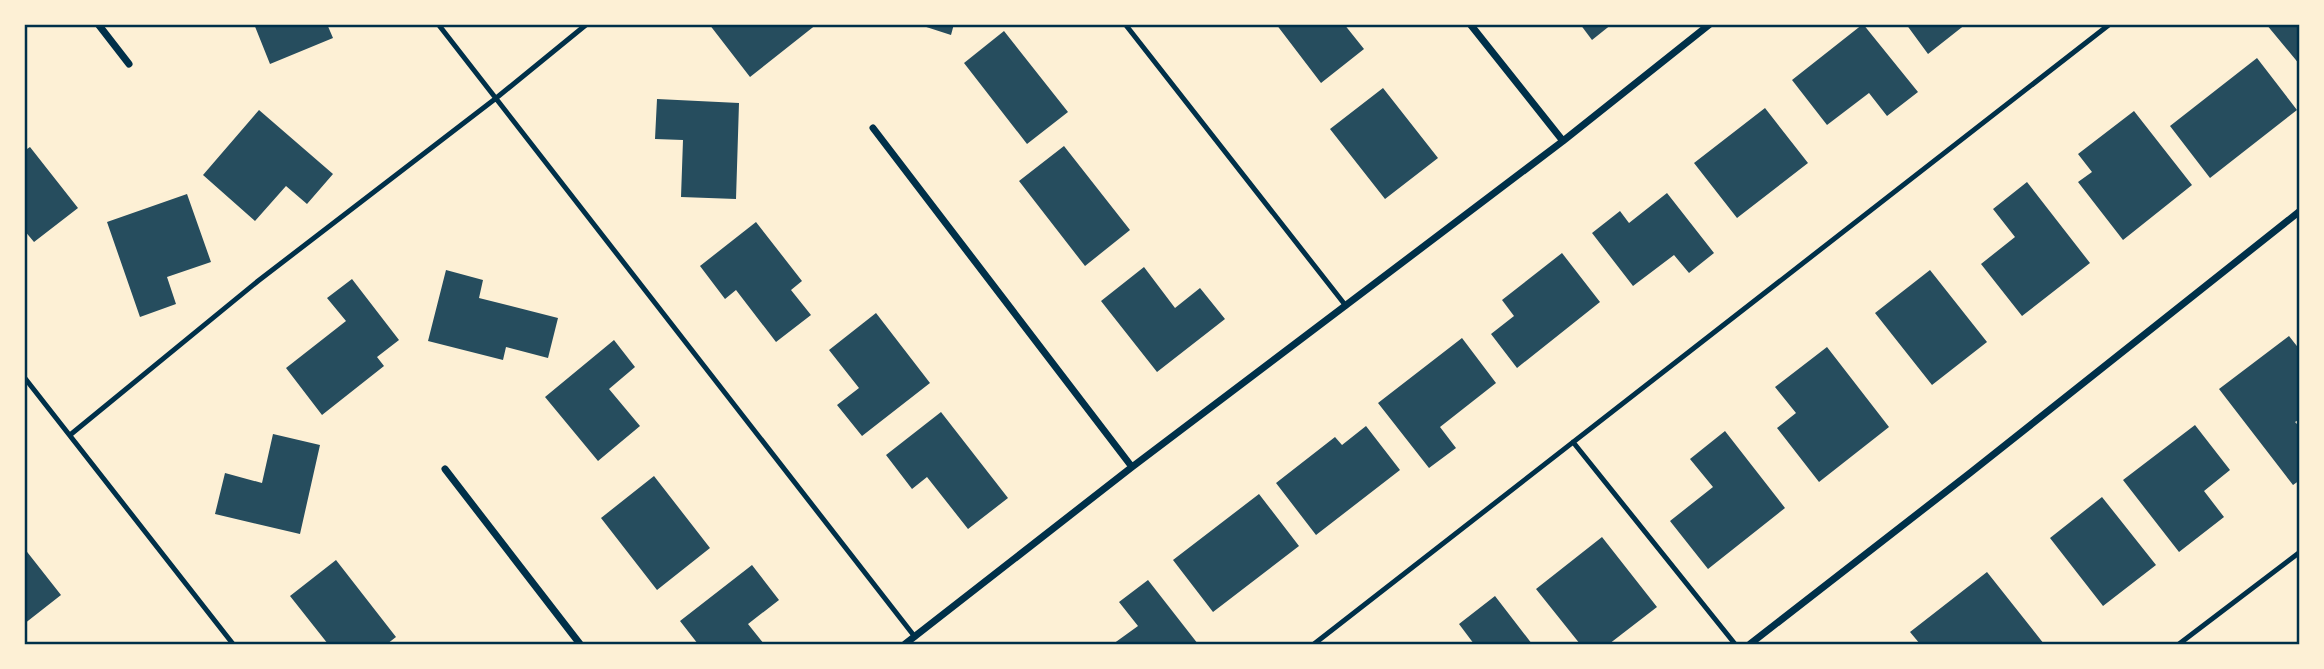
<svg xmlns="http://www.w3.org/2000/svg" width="2324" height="669" viewBox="0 0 2324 669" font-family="'Asap Condensed',sans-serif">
  <rect width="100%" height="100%" fill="#fdf0d5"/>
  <!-- building -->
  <path fill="#264d5e" d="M254,24H327L333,38L270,64Z
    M709,24H817L750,77Z
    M917,24H954L951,35Z
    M1276,24H1344L1364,49L1321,83Z
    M1580,24H1612L1592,40Z
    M1863,24L1918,92L1887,116L1869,93L1827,125L1792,80Z
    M1906,24H1966L1928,54Z
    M2266,24H2300V65Z
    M1004,31L1068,112L1027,144L964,63Z
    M2257,58L2297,110L2210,178L2170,126Z
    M1383,88L1438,158L1385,199L1330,129Z
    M657,99L739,103L736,199L681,197L683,140L655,139Z
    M1765,108L1808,163L1737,218L1694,163Z
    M259,110L333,174L307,204L286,186L255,221L203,175Z
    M2134,111L2192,185L2123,240L2078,182L2092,172L2078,154Z
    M1064,146L1130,230L1085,266L1019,181Z
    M30,147L78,208L34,242L24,230V151Z
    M2027,182L2090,263L2022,316L1981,264L2015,237L1993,209Z
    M1667,193L1714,253L1689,273L1674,255L1633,286L1592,233L1620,211L1629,223Z
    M187,194L211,262L167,277L176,304L140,317L107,222Z
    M756,222L802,281L791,290L811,315L776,342L736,290L725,299L700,266Z
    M1562,253L1600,302L1517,368L1491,334L1514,316L1502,300Z
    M1144,267L1175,308L1200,288L1225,319L1157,372L1101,301Z
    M446,270L483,280L479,298L558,318L548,358L506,347L503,360L428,341Z
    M1930,270L1987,342L1932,385L1875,313Z
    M352,279L399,340L377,357L384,366L322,415L286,368L346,321L327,298Z
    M876,313L930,383L862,436L837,405L859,388L829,350Z
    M2289,336L2300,350V419L2295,422L2300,427V480L2293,485L2219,389Z
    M1462,338L1496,383L1440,427L1456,448L1429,468L1378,403Z
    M614,340L635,367L609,389L640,426L598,461L545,397Z
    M1827,347L1889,427L1819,482L1777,428L1796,413L1775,387Z
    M941,412L1008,498L968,529L927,477L912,489L886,455Z
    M2195,425L2230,470L2204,491L2224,517L2179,552L2123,480Z
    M1366,426L1400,470L1316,535L1276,483L1335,437L1342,445Z
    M1725,431L1785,508L1708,569L1670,521L1713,487L1690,459Z
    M273,434L320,445L300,534L215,514L225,473L262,483Z
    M654,476L710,548L657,590L601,518Z
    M1259,494L1299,546L1213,612L1173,560Z
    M2102,497L2156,565L2103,606L2050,538Z
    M1602,537L1657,607L1609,644H1580L1536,589Z
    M24,548L61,595L24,624Z
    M336,560L396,637L387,644H328L290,596Z
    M752,565L779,600L748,624L764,644H698L680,621Z
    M1987,572L2044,644H1920L1910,632Z
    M1148,580L1198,644H1113L1138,626L1119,602Z
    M1495,596L1532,644H1474L1459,624Z"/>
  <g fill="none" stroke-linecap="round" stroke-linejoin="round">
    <!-- service -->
    <path stroke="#003049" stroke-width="5" d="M438,24L915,637
      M1125,24L1346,306
      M24,377L233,644
      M70,435L258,281L495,99L587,24
      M1573,442L1735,644
      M1314,644L2110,24
      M2179,644L2300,552"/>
    <!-- minor -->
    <path stroke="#003049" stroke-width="7" d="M98,24L129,64
      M1470,24L1563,141
      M873,128L1132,467
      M445,469L580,644
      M905,644L1132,467L1563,141L1710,24
      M1750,644L1970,473L2300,211"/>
  </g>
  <!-- border -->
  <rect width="2324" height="669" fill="none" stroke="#fdf0d5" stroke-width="52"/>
  <rect x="26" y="26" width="2272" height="617" fill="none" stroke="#003049" stroke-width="2.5"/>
</svg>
